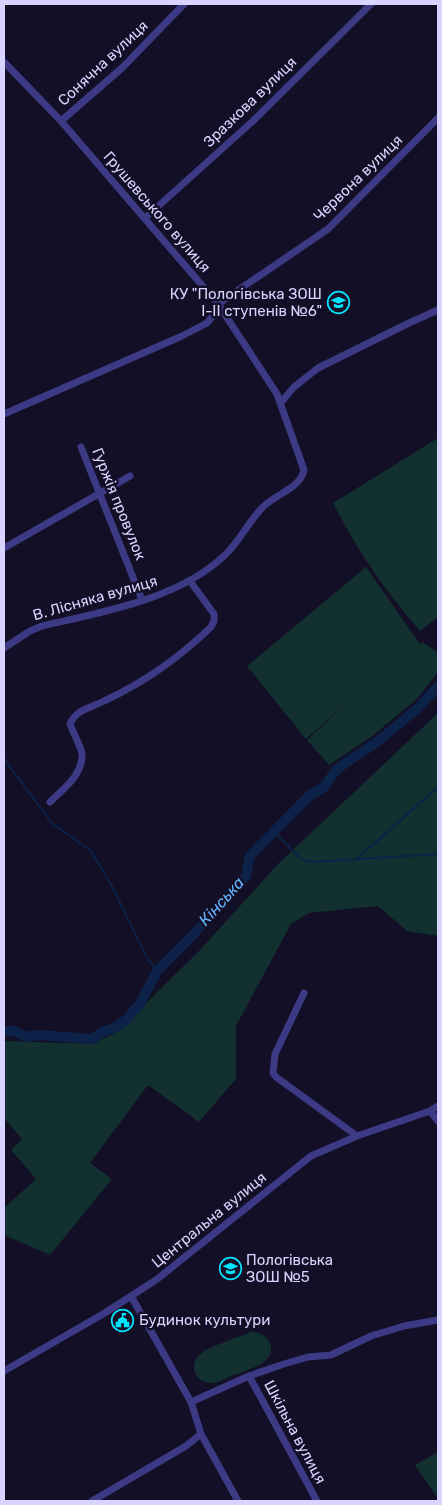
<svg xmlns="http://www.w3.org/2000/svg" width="442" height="1505" viewBox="0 0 442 1505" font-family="Rubik,sans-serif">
  <rect width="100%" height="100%" fill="#130f26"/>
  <!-- green -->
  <path fill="#12302f" d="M438,438V617L420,631C386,592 356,549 333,503Z
    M366,567L420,644L423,642L438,653V672L417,699L371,737L329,765L307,740L350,700L306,739L247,666Z
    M438,713V936L407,931L378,906L309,913L291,924L236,1026V1079L199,1122L148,1085L90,1163L112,1179L50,1255L4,1235V1208L36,1179L11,1150L22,1139L4,1118V1041L93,1044L118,1031L200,950L279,863Z
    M251,1332C258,1332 264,1334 268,1340C282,1362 245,1371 231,1376C224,1379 217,1384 209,1383C195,1382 189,1365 199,1355C207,1347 239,1337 251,1332Z
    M438,1452V1499L415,1465Z"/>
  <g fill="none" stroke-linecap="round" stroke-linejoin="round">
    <!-- stream -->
    <path stroke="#0c2248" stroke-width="2" d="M4,759L52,823L91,851L113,888L146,956L157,971
      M274,832L301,859L312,862L438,854
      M358,858L438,787"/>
    <!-- river -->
    <path stroke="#0c2248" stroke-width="10" d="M4,1031H14L26,1037L39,1035L92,1039L104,1031L114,1028L129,1018L131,1013L140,1004L157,971L191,937L246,876L250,856L310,795L323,788L337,769L377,742L417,709L438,686"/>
    <!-- minor -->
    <path stroke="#3d3a85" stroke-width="7" d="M4,62L61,121L218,304L277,394L304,470C300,489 275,494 263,507C248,522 240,541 225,555C179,599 103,612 42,626L30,631L4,648
      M61,121L122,68L184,4
      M145,218L253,121L371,4
      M218,304L328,229L438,118
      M280,402L283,400L294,387L318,368L409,323L438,310
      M4,414L182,336L207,323L220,307
      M81,447L142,600
      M4,548L130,476
      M50,802C63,789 83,775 82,754C81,746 73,733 70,724C76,709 91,708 104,701C143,683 180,657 211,627L214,621V614L190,581
      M304,993L275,1054L273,1073L276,1077L357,1136
      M430,1111L438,1121
      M131,1296L191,1402
      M4,1371L103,1314L156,1280L311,1156L357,1136L430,1111L438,1106
      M249,1376L317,1501
      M201,1434L238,1501
      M92,1501L186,1446L201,1434L191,1402L249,1376L284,1364L308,1357L331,1355L371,1336L404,1326L438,1320"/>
  </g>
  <!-- icons -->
  <defs>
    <symbol id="school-ring" viewBox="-11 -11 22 22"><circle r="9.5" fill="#130f26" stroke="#00e5ff" stroke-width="1.5"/><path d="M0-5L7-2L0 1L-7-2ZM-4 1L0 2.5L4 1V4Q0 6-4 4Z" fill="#00e5ff"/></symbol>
    <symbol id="civic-ring" viewBox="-11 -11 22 22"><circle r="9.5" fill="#130f26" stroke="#00e5ff" stroke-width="1.5"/><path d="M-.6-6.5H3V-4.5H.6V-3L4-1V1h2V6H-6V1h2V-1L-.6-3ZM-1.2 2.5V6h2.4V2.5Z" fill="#00e5ff"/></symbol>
  </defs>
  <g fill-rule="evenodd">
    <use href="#school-ring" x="326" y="290" width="25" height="25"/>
    <use href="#school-ring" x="218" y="1256" width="25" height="25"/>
    <use href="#civic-ring" x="110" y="1308" width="25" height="25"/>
  </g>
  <g text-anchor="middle" stroke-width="5" stroke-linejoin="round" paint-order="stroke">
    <!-- street labels -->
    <g font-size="15" fill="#d9d4ff" stroke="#130f26">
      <text transform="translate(103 63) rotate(-43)" y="5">Сонячна вулиця</text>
      <text transform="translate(250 102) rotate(-44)" y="5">Зразкова вулиця</text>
      <text transform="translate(358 178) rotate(-44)" y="5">Червона вулиця</text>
      <text transform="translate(157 212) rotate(49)" y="5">Грушевського вулиця</text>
      <text transform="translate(119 504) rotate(68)" y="5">Гуржія провулок</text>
      <text transform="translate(95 598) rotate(-16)" y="5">В. Лісняка вулиця</text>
      <text transform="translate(209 1220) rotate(-39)" y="5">Центральна вулиця</text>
      <text transform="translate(295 1432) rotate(62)" y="5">Шкільна вулиця</text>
    </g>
    <!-- poi labels -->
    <g font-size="15" fill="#d9d4ff" stroke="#130f26" text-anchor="start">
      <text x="322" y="299" text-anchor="end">КУ "Пологівська ЗОШ<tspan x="322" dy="17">І-ІІ ступенів №6"</tspan></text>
      <text x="246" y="1265">Пологівська<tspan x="246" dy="17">ЗОШ №5</tspan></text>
      <text x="139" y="1325">Будинок культури</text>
    </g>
    <!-- water labels -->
    <g font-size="16" font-style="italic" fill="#62b6ff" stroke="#130f26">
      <text transform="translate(221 901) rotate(-48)" y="6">Кінська</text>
    </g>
  </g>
  <!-- border -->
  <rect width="442" height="1505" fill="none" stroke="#d9d4ff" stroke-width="10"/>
</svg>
